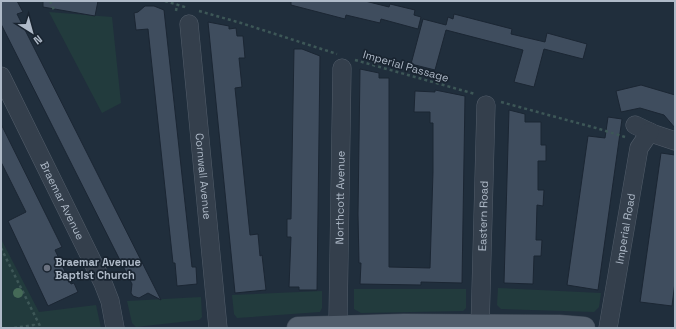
<svg xmlns="http://www.w3.org/2000/svg" width="676" height="329" viewBox="0 0 676 329" font-family="'Space Grotesk',sans-serif">
  <rect width="100%" height="100%" fill="#202e3c"/>
  <!-- green -->
  <path fill="#223b3d" d="M49,12L112,17L121,103L102,113Z
    M1,239L39,312L96,305L101,328H1Z
    M498,288L601,293L599,307L594,312L501,309L497,305Z
    M354,289H466V308L463,311L361,313L354,309Z
    M322,291V308L320,312L237,318L234,314L232,295Z
    M201,297L202,317L199,320L136,327L132,323L127,301Z"/>
  <!-- building -->
  <path fill="#3f4d5e" stroke="#1b2633" d="M1,1H17L23,12L17,14L161,300L148,293L139,298L133,296L131,293L132,284L1,24Z
    M43,1H98L95,16L43,7Z
    M291,1H365L389,7L390,4L415,10L414,15L421,17L418,29L381,19L380,23L346,15L345,19L291,5Z
    M145,6H154L164,10L192,267H196L197,284L177,286L175,263H173L148,29L136,30L134,13L138,12Z
    M454,14L512,29L511,34L545,42L547,33L587,44L583,59L544,49L534,87L514,82L523,50L446,30L435,70L411,64L423,19L446,25L448,17L453,19Z
    M208,22L229,26V29L236,28L237,36H243L245,58H239L242,87L235,88L250,235L258,234L260,256L262,255L266,290L235,293Z
    M294,49H302L320,56L317,290H299V287H289L291,237H287V219H291Z
    M360,69L379,73V78H389V267L430,268L433,172V123H430V112H414L415,91L435,92V90L465,96L462,283L421,282V285L360,284L361,263H359L358,214Z
    M641,85L675,95V128L664,115L640,108L621,112L616,91Z
    M509,110L525,114V122H541V145H546V161H538V190H544L543,206L537,205L536,240H542L541,256H534L533,284L504,283Z
    M608,117L622,119L598,290L567,285L588,136L605,138Z
    M1,124L62,247L55,250L71,284L74,283L78,292L48,306L8,221L26,212L1,162Z
    M661,153L675,155V282L672,306L640,302Z"/>
  <g fill="none" stroke-linecap="round" stroke-linejoin="round">
    <defs>
      <g id="minor">
        <path id="s1" d="M189,24L218,328"/>
        <path id="s2" d="M1,76L103,283L110,301L115,328"/>
        <path d="M635,125L654,134L675,141"/>
        <path id="s3" d="M341,328L338,319L342,68"/>
        <path id="s4" d="M480,328L486,105"/>
        <path id="s5" d="M608,328L639,148L650,132"/>
      </g>
      <path id="major" d="M298,328L404,325L559,326L584,328"/>
    </defs>
    <!-- minor casing -->
    <use href="#minor" stroke="#525d6a" stroke-width="19"/>
    <!-- major casing -->
    <use href="#major" stroke="#404b58" stroke-width="23"/>
    <!-- path -->
    <path stroke="#3d5757" stroke-width="2.5" stroke-dasharray="3 3" stroke-linecap="butt" d="M50,1L55,12
      M165,1L188,8
      M176,11L177,5
      M199,11L241,23L337,54
      M355,60L475,94
      M501,102L596,128L625,137
      M1,248L41,328
      M14,328L34,325L35,328"/>
    <!-- minor -->
    <use href="#minor" stroke="#343f4c" stroke-width="18"/>
    <!-- major -->
    <use href="#major" stroke="#525e6c" stroke-width="22"/>
  </g>
  <!-- trees -->
  <circle fill="#456a57" cx="18" cy="293" r="5"/>
  <!-- markers -->
  <circle fill="#6b7280" stroke="#192430" stroke-width="1.5" cx="47" cy="268" r="4"/>
  <g text-anchor="middle" stroke-width="3.5" stroke-linejoin="round" paint-order="stroke">
    <!-- street labels -->
    <g font-size="11" fill="#afbac8" stroke="#192430">
      <text transform="translate(406 66) rotate(16)" y="4">Imperial Passage</text>
      <text dy="4" stroke="none"><textPath href="#s1" startOffset="153">Cornwall Avenue</textPath></text>
      <text dy="4" stroke="none"><textPath href="#s3" startOffset="131">Northcott Avenue</textPath></text>
      <text dy="4" stroke="none"><textPath href="#s2" startOffset="139">Braemar Avenue</textPath></text>
      <text dy="4" stroke="none"><textPath href="#s4" startOffset="112">Eastern Road</textPath></text>
      <text dy="4" stroke="none"><textPath href="#s5" startOffset="101">Imperial Road</textPath></text>
    </g>
    <!-- poi labels -->
    <g font-size="11" font-weight="bold" fill="#afbac8" stroke="#192430" text-anchor="start">
      <text x="55" y="266">Braemar Avenue<tspan x="55" dy="13">Baptist Church</tspan></text>
    </g>
  </g>
  <!-- border -->
  <rect width="676" height="329" fill="none" stroke="#afbac8" stroke-width="4"/>
  <!-- north arrow -->
  <g transform="translate(32 32) rotate(143)" stroke="#192430" stroke-width="3" paint-order="stroke">
  <path d="M0-3L7 15L0 10L-7 15Z" fill="#afbac8"/>
  <text y="-6" font-size="11" font-weight="bold" text-anchor="middle" fill="#afbac8">N</text>
  </g>
</svg>
